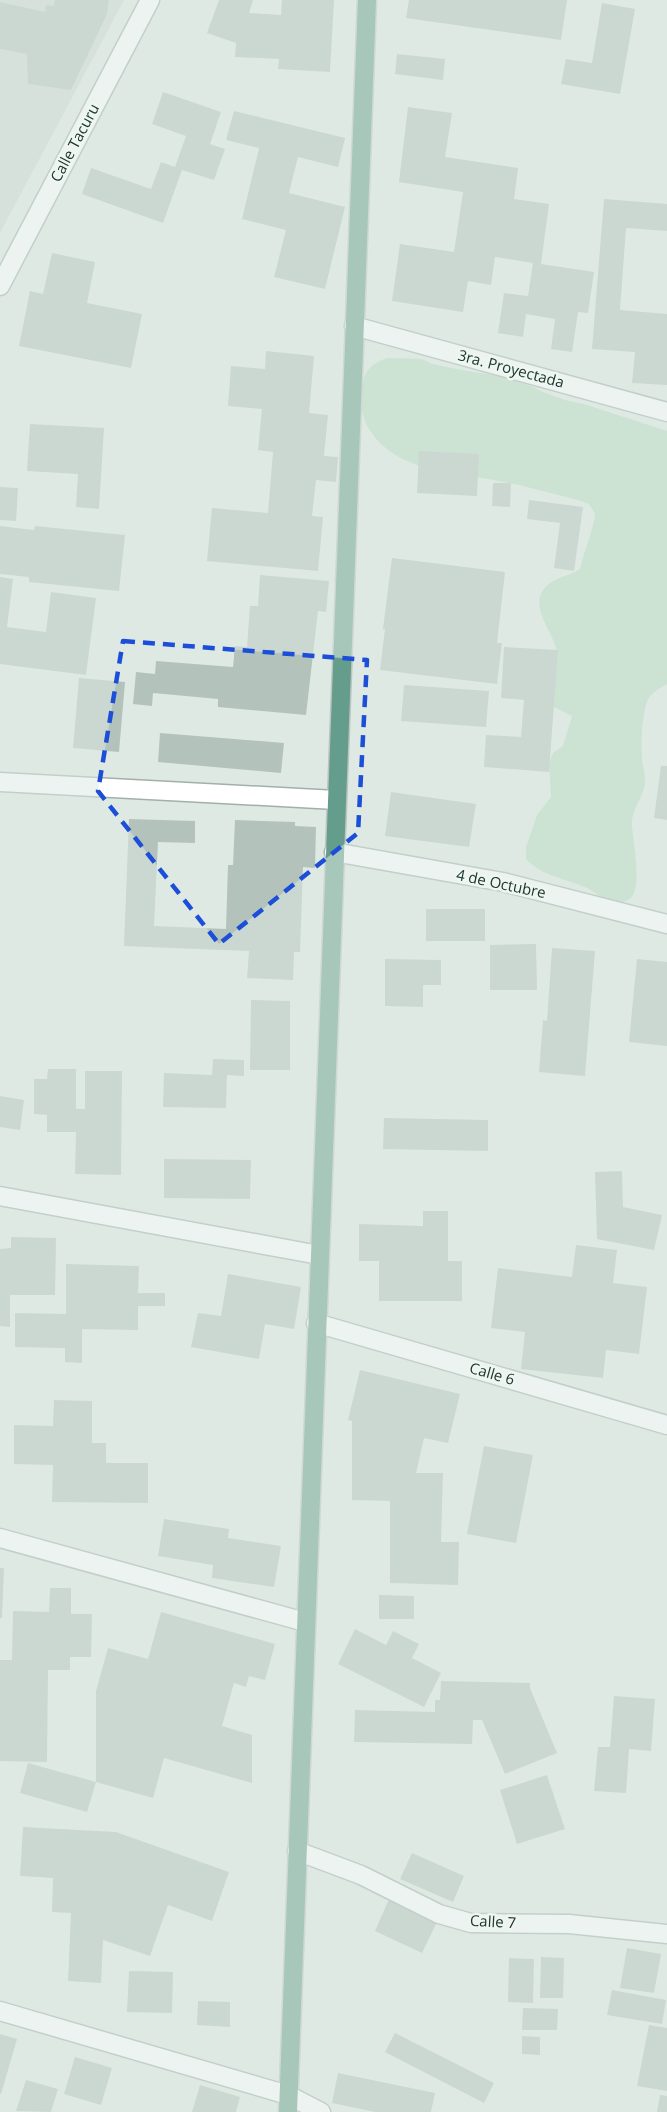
<svg xmlns="http://www.w3.org/2000/svg" width="667" height="2112" viewBox="0 0 667 2112" font-family="'Open Sans',sans-serif">
  <rect width="100%" height="100%" fill="#dee9e3"/>
  <!-- built -->
  <path fill="#ccd8d2" d="M0,0H124L0,233Z"/>
  <!-- green -->
  <path fill="#b7dabe" d="M387,358L422,359L432,364L467,371L500,376L533,387L543,392L565,400L587,405L667,431V684C660,688 650,693 647,702C642,715 641,741 642,756C642,764 645,771 645,779C646,796 630,809 632,826C633,843 644,892 628,900C610,909 601,895 587,888C565,878 543,877 526,859V847L537,815L551,797L549,763L553,753L563,746L572,716L550,705C553,688 560,665 556,648C551,628 525,602 550,583C558,577 571,575 580,569C584,550 593,532 595,514L589,504L578,500L519,485L425,467C399,461 371,443 363,415C361,408 362,400 362,392C363,373 369,364 387,358Z"/>
  <!-- building -->
  <path fill="#b3c3bc" d="M55,0H109L107,14L71,90L28,84L27,54L0,49V2L45,12L46,5L54,6Z
    M219,0H253L249,13L281,15L282,0H334L330,72L278,69L279,59L235,57L236,43L207,33Z
    M409,0H567L561,40L406,18Z
    M602,3L635,9L620,94L561,84L566,59L592,63Z
    M397,54L445,59L443,80L395,74Z
    M163,92L221,112L210,144L225,149L214,180L182,170L163,223L82,194L91,168L151,189L161,162L175,167L186,136L152,124Z
    M408,107L452,113L445,157L518,168L514,199L549,204L541,264L594,272L588,313L578,312L572,352L551,349L555,319L526,314L523,337L498,333L504,293L528,296L533,263L495,257L491,285L468,281L463,312L392,301L400,244L454,252L463,192L399,182Z
    M234,111L345,138L338,167L298,157L289,193L345,207L325,289L274,277L286,230L242,219L259,148L226,140Z
    M604,199L667,204V231L626,228L620,310L667,314V385L632,383L635,352L592,349Z
    M52,253L95,262L87,303L142,314L131,368L19,346L30,291L43,294Z
    M266,351L314,356L309,413L328,415L324,456L338,457L336,482L316,480L312,516L323,517L318,571L207,561L212,508L268,513L273,452L258,450L262,409L228,406L231,366L265,369Z
    M30,424L104,428L99,509L76,507L78,474L27,471Z
    M419,451L479,454L477,496L417,493Z
    M493,483H511L510,507L492,506Z
    M0,487L18,488L16,521L0,520Z
    M529,500L583,507L574,571L554,568L560,523L527,519Z
    M0,526L34,530L35,526L125,535L119,591L29,582V577L0,574Z
    M392,558L505,572L497,643H502L497,684L380,670L385,629H383Z
    M260,575L329,581L326,612L318,611L306,715L218,707V699L153,693L152,706L133,704L136,672L155,674L156,661L233,667L235,646L247,647L250,606H258Z
    M0,577L13,579L7,627L46,632L51,592L96,598L86,675L0,664Z
    M504,647L558,650L549,772L484,767L486,735L521,737L524,700L501,698Z
    M79,678L125,682L119,752L73,748Z
    M404,685L489,691L486,727L401,721Z
    M160,733L284,743L281,773L158,762Z
    M661,766H667V820L654,818Z
    M391,792L476,804L469,847L385,836Z
    M129,819L195,821V843L158,842L154,926L226,929L228,865H233L235,820L295,822V826L316,827L315,868L303,867L300,952H294L293,980L247,978L249,951L124,946Z
    M426,909H485V941H426Z
    M536,944L537,990H490V945Z
    M552,948L595,951L585,1076L539,1072L543,1020L547,1021Z
    M385,959L441,960V985H423V1007L385,1006Z
    M637,959L667,962V1046L629,1042Z
    M251,1000L290,1001V1070H250Z
    M213,1059L244,1060V1076L227,1075L226,1108L163,1107L164,1073L212,1075Z
    M48,1069H76V1109H85V1071H122L121,1175L75,1174L76,1132H47V1115L34,1114V1079H47Z
    M0,1096L24,1100L20,1130L0,1127Z
    M384,1118L488,1120V1151L383,1149Z
    M164,1159L251,1160L250,1199L164,1198Z
    M622,1171L623,1207L662,1215L654,1250L597,1239L595,1172Z
    M423,1211H448V1261H462V1301H379V1261H359V1224L423,1226Z
    M11,1237L56,1238L55,1295H10V1327L0,1326V1249L11,1248Z
    M576,1245L617,1250L613,1283L647,1287L639,1354L606,1350L603,1378L521,1369L525,1332L491,1328L498,1268L572,1277Z
    M66,1264L139,1266L138,1293H165V1306H138V1330L82,1329V1363L65,1362V1348L15,1347V1313L66,1314Z
    M228,1274L301,1287L294,1329L265,1324L259,1359L191,1347L198,1313L221,1316Z
    M360,1370L460,1394L448,1443L424,1438L416,1473H443L441,1542H459L458,1585L390,1583V1501L352,1500V1421L348,1420Z
    M54,1400L92,1401V1443H106V1463H148V1503L52,1502L53,1465L14,1464V1425L53,1426Z
    M484,1446L533,1455L516,1543L467,1534Z
    M164,1519L229,1529L228,1538L281,1546L274,1587L212,1578L213,1565L158,1556Z
    M0,1568H4L2,1618H0Z
    M50,1588H71V1614H92L91,1657H70V1670H48L47,1762L0,1761V1660H12L13,1611L49,1612Z
    M379,1595L414,1596V1619H379Z
    M161,1612L275,1644L265,1680L249,1676L246,1687L234,1683L222,1726L252,1735V1783L164,1758L153,1798L96,1782V1691L108,1648L148,1659Z
    M355,1629L386,1645L393,1631L419,1644L412,1658L441,1673L424,1707L338,1664Z
    M441,1681L530,1683V1688L557,1753L505,1774L482,1720H473L472,1744L354,1742L355,1710L435,1712V1700H440Z
    M614,1696L655,1699L651,1751L629,1749L626,1793L594,1791L598,1747H610Z
    M28,1763L96,1782L87,1812L20,1793Z
    M547,1775L565,1829L517,1844L500,1790Z
    M23,1827L116,1832L229,1872L212,1921L168,1905L150,1956L103,1940L101,1983L68,1981L71,1913L52,1912L53,1878L20,1876Z
    M412,1853L464,1876L453,1902L400,1879Z
    M389,1899L437,1922L422,1953L375,1931Z
    M627,1948L661,1954L654,1993L620,1988Z
    M541,1957L564,1958L563,1998H540Z
    M509,1958L534,1959L533,2003L508,2002Z
    M129,1971L173,1972L172,2013L127,2012Z
    M612,1990L666,2000L662,2024L607,2015Z
    M198,2001L230,2002V2027L197,2025Z
    M523,2008L558,2009L557,2030H522Z
    M649,2025L667,2028V2091L637,2086Z
    M395,2033L494,2083L484,2103L385,2052Z
    M0,2034L17,2039L1,2094H0Z
    M522,2036L540,2037V2055L522,2054Z
    M75,2057L112,2068L101,2105L64,2094Z
    M338,2073L435,2093L431,2112H375L332,2103Z
    M26,2080L58,2089L51,2112L16,2111Z
    M200,2085L240,2097L236,2112H192Z
    M660,2095L667,2096V2112H657Z"/>
  <g fill="none" stroke-linecap="round" stroke-linejoin="round">
    <defs>
      <path id="minor" d="M0,286L150,0
        M354,326L667,412
        M0,782L336,800
        M334,852L503,882L667,924
        M0,1196L319,1255
        M316,1323L667,1425
        M0,1538L305,1622
        M297,1851L361,1875L439,1914L471,1923L569,1924L667,1934
        M0,2011L288,2095L321,2112"/>
      <path id="major" d="M288,2112L367,0"/>
    </defs>
    <!-- minor casing -->
    <use href="#minor" stroke="#a1b0aa" stroke-width="21"/>
    <!-- major casing -->
    <use href="#major" stroke="#bcc3c1" stroke-width="21"/>
    <!-- minor -->
    <use href="#minor" stroke="#fff" stroke-width="18"/>
    <!-- major -->
    <use href="#major" stroke="#649d8b" stroke-width="18"/>
  </g>
  <!-- marked area -->
  <path d="M0 0H667V2112H0ZM123,641L367,660L358,833L219,944L98,791Z" fill="#dee9e3" fill-opacity=".55" fill-rule="evenodd"/>
  <path fill="none" stroke="#1d4ed8" stroke-width="4.5" stroke-dasharray="12 8" stroke-linejoin="round" d="M123,641L367,660L358,833L219,944L98,791Z"/>
  <g text-anchor="middle" stroke-width="5" stroke-linejoin="round" paint-order="stroke">
    <!-- street labels -->
    <g font-size="15" fill="#203730" stroke="#eef6f1">
      <text transform="translate(75 143) rotate(-62)" y="5">Calle Tacuru</text>
      <text transform="translate(511 369) rotate(15)" y="5">3ra. Proyectada</text>
      <text transform="translate(501 884) rotate(12)" y="5">4 de Octubre</text>
      <text transform="translate(492 1374) rotate(16)" y="5">Calle 6</text>
      <text transform="translate(493 1922) rotate(3)" y="5">Calle 7</text>
    </g>
  </g>
</svg>
